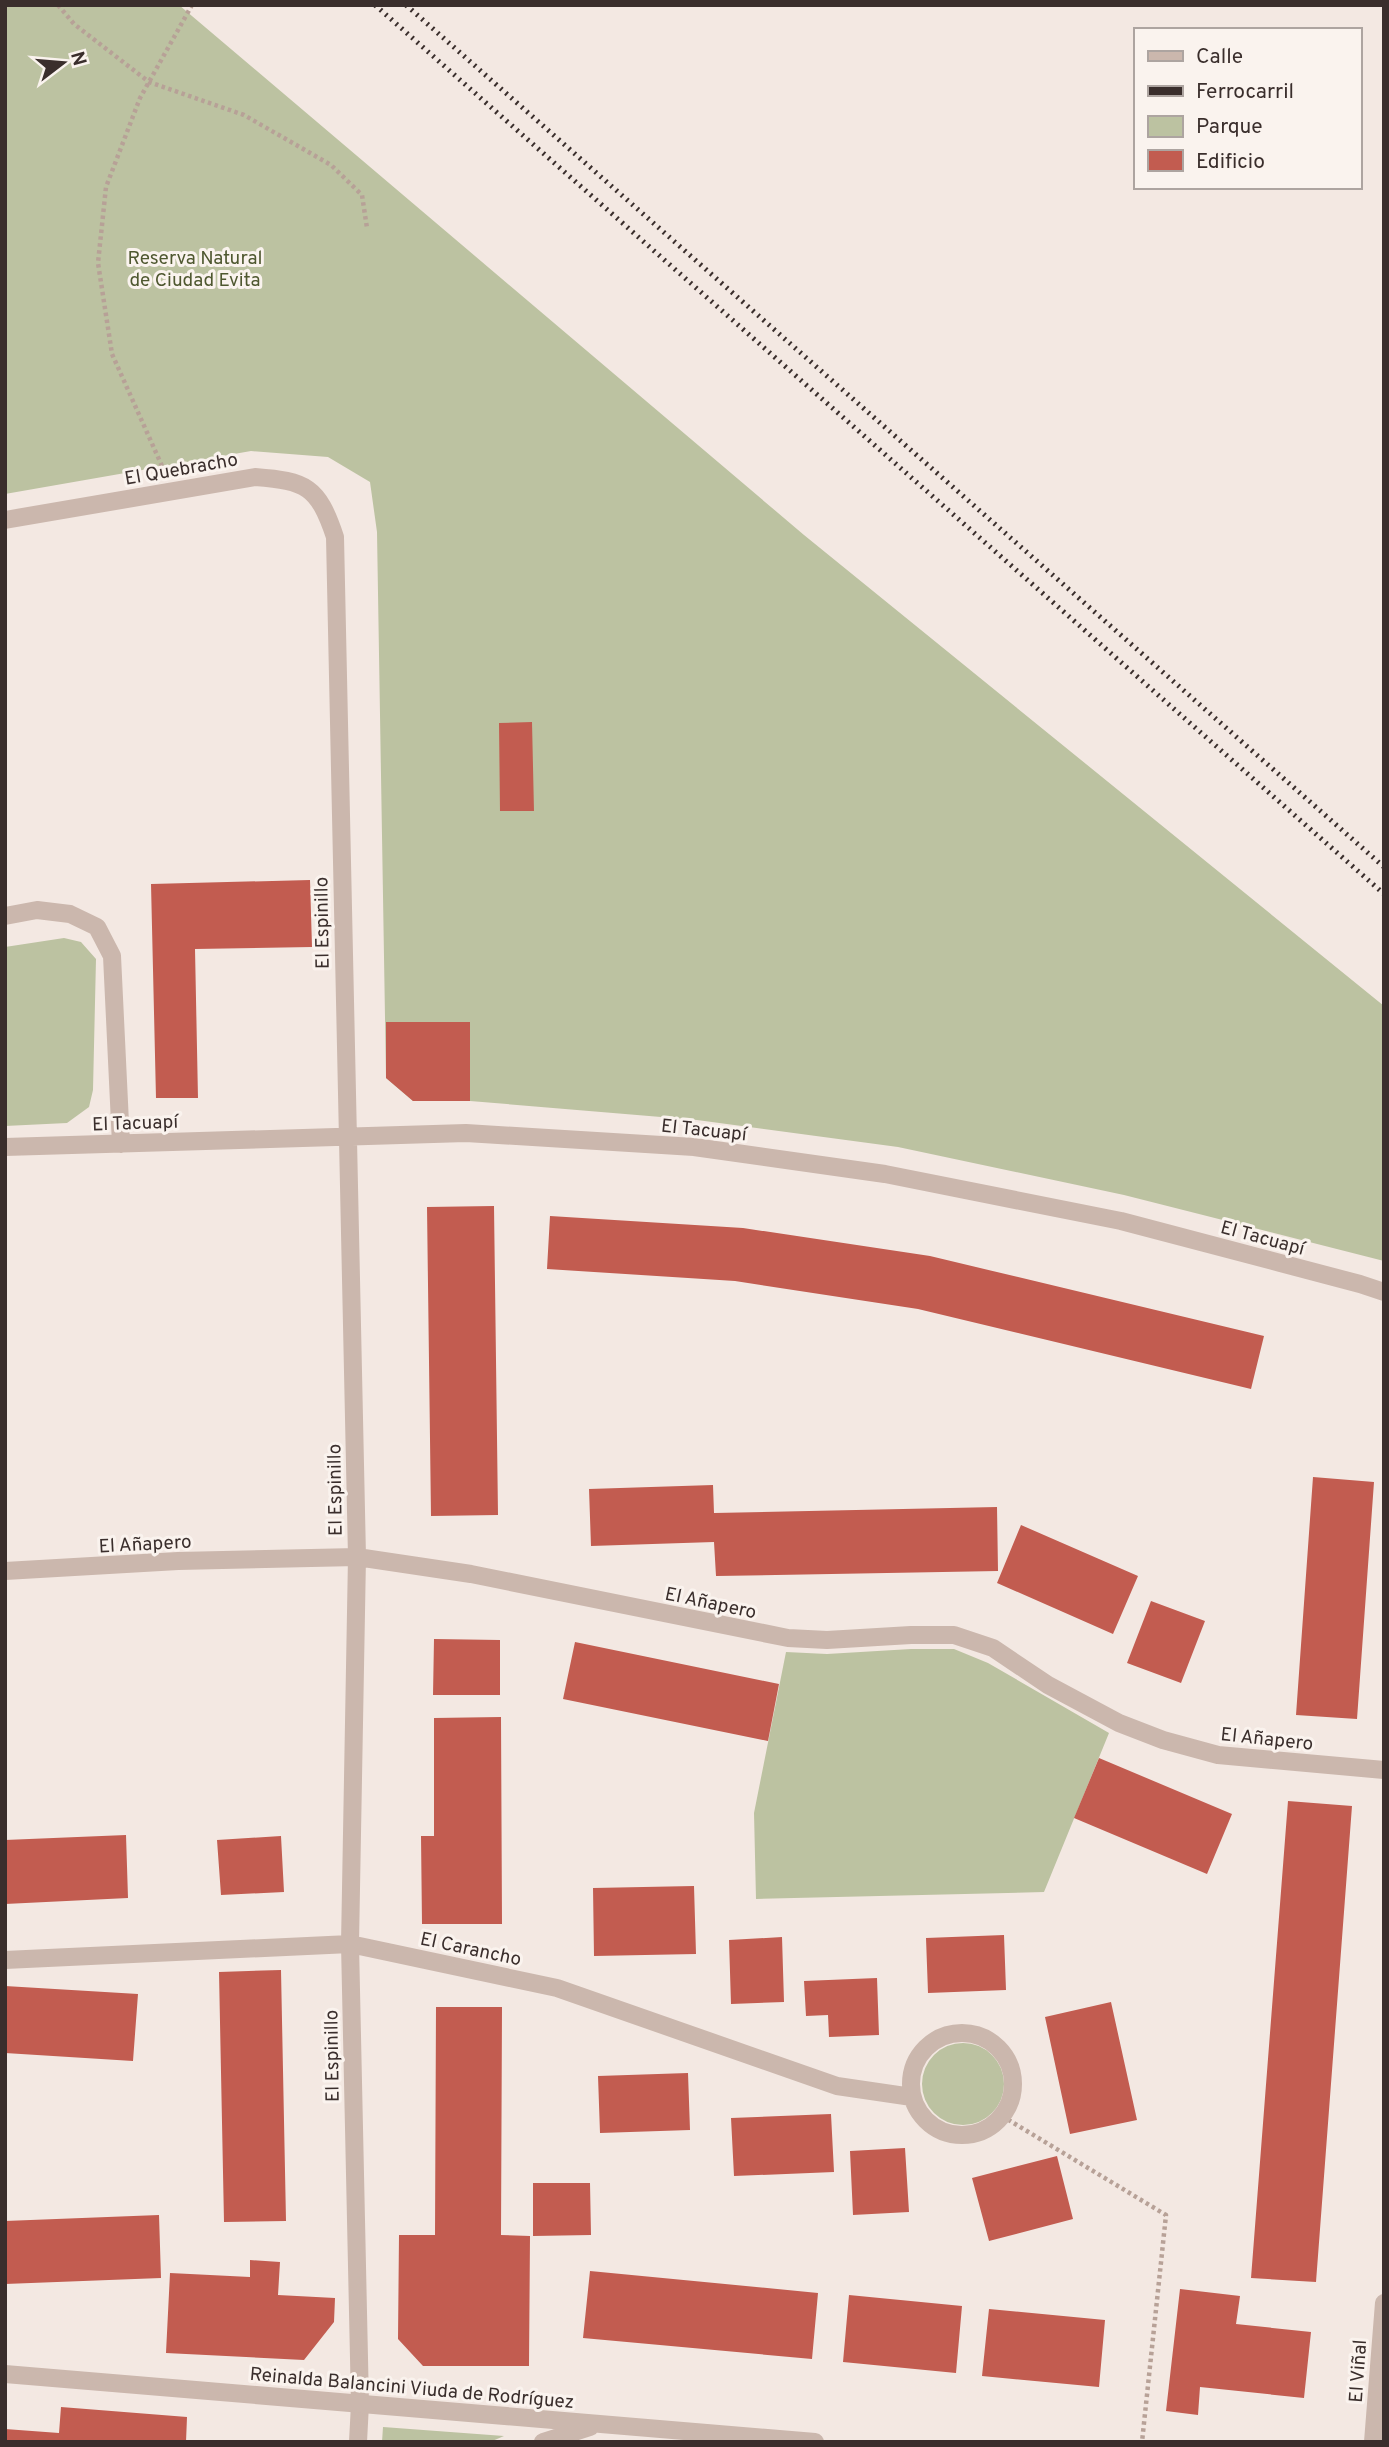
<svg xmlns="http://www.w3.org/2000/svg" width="1389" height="2447" viewBox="0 0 1389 2447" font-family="Overpass,sans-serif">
  <rect width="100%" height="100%" fill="#f3e8e2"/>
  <!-- green -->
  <path fill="#bcc2a1" d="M5,5H179L804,535L1384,1006V1261L1124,1195L898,1147L697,1120L470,1101H413L386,1078L377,532L370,482L328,457L251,451L5,494Z
    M64,938L81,942L96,959L93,1090L89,1107L67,1123L5,1126V947Z
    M911,1649H954L988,1663L1109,1733L1044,1892L756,1899L754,1813L786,1652L827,1654Z
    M922 2084a41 41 0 1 1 82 0a41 41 0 1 1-82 0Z
    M383,2427L504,2436L490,2442H382Z"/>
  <!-- building -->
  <path fill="#c25c50" d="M532,722L534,811H500L499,723Z
    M310,880L312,947L195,949L198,1098H156L151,884Z
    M386,1022H470V1101H413L386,1078Z
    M494,1206L498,1515L431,1516L427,1207Z
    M550,1216L743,1228L930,1256L1264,1336L1251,1389L918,1309L735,1281L547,1269Z
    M1313,1477L1374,1482L1357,1719L1296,1715Z
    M713,1485L714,1513L997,1507L998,1571L716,1576L714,1542L591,1546L589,1489Z
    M1021,1525L1138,1576L1113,1634L997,1583Z
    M1151,1601L1205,1621L1181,1683L1127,1663Z
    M434,1639L500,1640V1695H433Z
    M575,1642L779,1684L768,1741L563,1699Z
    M501,1717L502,1924H422L421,1836H434V1718Z
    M1099,1758L1232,1814L1207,1874L1074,1818Z
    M1288,1801L1352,1806L1316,2282L1251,2278Z
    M126,1835L128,1898L5,1904V1840Z
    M281,1836L284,1892L221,1895L217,1840Z
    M694,1886L696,1954L594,1956L593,1888Z
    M1004,1935L1006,1990L928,1993L926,1938Z
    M782,1937L784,2002L731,2004L729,1940Z
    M281,1970L286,2221L224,2222L219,1972Z
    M877,1978L879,2035L829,2037L828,2015L806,2016L804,1981Z
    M5,1986L138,1994L133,2061L5,2053Z
    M1111,2002L1137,2120L1070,2134L1045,2017Z
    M436,2007H502L501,2235L530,2236L529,2366H423L398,2339L399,2235H435Z
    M688,2073L690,2130L600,2133L598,2076Z
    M831,2114L834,2172L734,2176L731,2118Z
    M905,2148L909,2212L853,2215L850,2151Z
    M1057,2156L1073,2219L989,2241L972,2178Z
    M533,2183H590L591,2235L533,2236Z
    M159,2215L161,2278L5,2284V2221Z
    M250,2260L280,2262L278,2295L335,2298L334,2322L304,2360L166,2353L170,2273L250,2277Z
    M590,2271L818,2293L812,2359L583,2338Z
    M1180,2289L1240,2296L1236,2324L1311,2332L1304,2398L1200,2387L1198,2415L1166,2411Z
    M849,2295L962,2306L956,2373L843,2362Z
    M989,2309L1105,2320L1099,2387L982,2376Z
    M61,2407L187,2417L186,2442H5V2429L59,2433Z"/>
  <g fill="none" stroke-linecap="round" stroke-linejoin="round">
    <!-- path -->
    <path stroke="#b7a197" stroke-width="4.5" stroke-dasharray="3.5 3.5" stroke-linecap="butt" d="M58,5L74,24L149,82L244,115L331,165L362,195L367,228
      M162,466L112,354L98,263L106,187L140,98L192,5
      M1002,2116L1166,2215L1142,2442"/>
    <!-- minor -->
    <path stroke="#cbb7ad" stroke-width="18" d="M5,520L255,477C306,481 318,486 335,537L357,1557L350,1944L360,2404L358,2442
      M5,916L37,910L70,914L97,927L112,956L121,1144
      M5,1147L466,1133L694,1147L885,1174L1121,1221L1360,1284L1384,1292
      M5,1571L178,1561L357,1557L471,1574L788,1638L827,1640L911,1635H954L993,1648L1048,1685L1119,1723L1163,1740L1218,1755L1384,1770
      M5,1960L350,1944L557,1988L837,2086L912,2097
      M911 2084a51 51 0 1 1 102 0a51 51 0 1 1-102 0Z
      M1373,2442L1384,2303"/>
    <!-- tertiary -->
    <path stroke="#cbb7ad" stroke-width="18" d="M5,2374L815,2442
      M543,2442L590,2427"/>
    <!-- rail -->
    <path stroke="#3a2e2c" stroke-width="5" stroke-dasharray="2 5" stroke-linecap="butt" d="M375,5L1384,894
      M406,5L1384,867"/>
  </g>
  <g text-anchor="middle" stroke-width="6" stroke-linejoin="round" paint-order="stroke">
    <!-- park labels -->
    <g font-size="19" fill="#4f5830" stroke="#faf3ee">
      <text x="195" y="264">Reserva Natural<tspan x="195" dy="22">de Ciudad Evita</tspan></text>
    </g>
    <!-- street labels -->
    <g font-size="19" fill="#3a2e2c" stroke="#faf3ee">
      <text transform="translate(181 468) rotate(-10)" y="7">El Quebracho</text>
      <text transform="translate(321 923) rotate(-91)" y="7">El Espinillo</text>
      <text transform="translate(135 1122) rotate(-2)" y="7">El Tacuapí</text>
      <text transform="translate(704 1129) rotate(6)" y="7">El Tacuapí</text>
      <text transform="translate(1263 1237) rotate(15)" y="7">El Tacuapí</text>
      <text transform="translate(334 1490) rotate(-91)" y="7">El Espinillo</text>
      <text transform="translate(145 1543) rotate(-3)" y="7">El Añapero</text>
      <text transform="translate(711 1602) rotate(12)" y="7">El Añapero</text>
      <text transform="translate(1267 1738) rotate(6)" y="7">El Añapero</text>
      <text transform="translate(471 1948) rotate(12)" y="7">El Carancho</text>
      <text transform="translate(331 2056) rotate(-91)" y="7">El Espinillo</text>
      <text transform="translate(1357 2371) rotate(-86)" y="7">El Viñal</text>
      <text transform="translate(412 2387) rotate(5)" y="7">Reinalda Balancini Viuda de Rodríguez</text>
    </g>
  </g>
  <!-- border -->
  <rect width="1389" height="2447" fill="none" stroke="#3a2e2c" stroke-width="14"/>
  <!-- legend -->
  <rect x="1134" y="28" width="228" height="161" fill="#faf3ee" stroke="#ada4a0" stroke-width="2"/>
  <rect x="1148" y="51" width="35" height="10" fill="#cbb7ad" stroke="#ada4a0" stroke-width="2"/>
  <text x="1196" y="63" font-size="21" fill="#3a2e2c">Calle</text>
  <rect x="1148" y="86" width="35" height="10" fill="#3a2e2c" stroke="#ada4a0" stroke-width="2"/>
  <text x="1196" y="98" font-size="21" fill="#3a2e2c">Ferrocarril</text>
  <rect x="1148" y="116" width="35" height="21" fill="#bcc2a1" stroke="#ada4a0" stroke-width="2"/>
  <text x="1196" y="133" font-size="21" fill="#3a2e2c">Parque</text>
  <rect x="1148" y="150" width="35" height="21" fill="#c25c50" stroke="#ada4a0" stroke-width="2"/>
  <text x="1196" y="168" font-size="21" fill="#3a2e2c">Edificio</text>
  <!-- north arrow -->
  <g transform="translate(63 63) rotate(74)" stroke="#faf3ee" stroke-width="5" paint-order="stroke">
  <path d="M0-5L12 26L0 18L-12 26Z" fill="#3a2e2c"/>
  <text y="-10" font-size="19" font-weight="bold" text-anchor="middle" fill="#3a2e2c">N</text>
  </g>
</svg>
